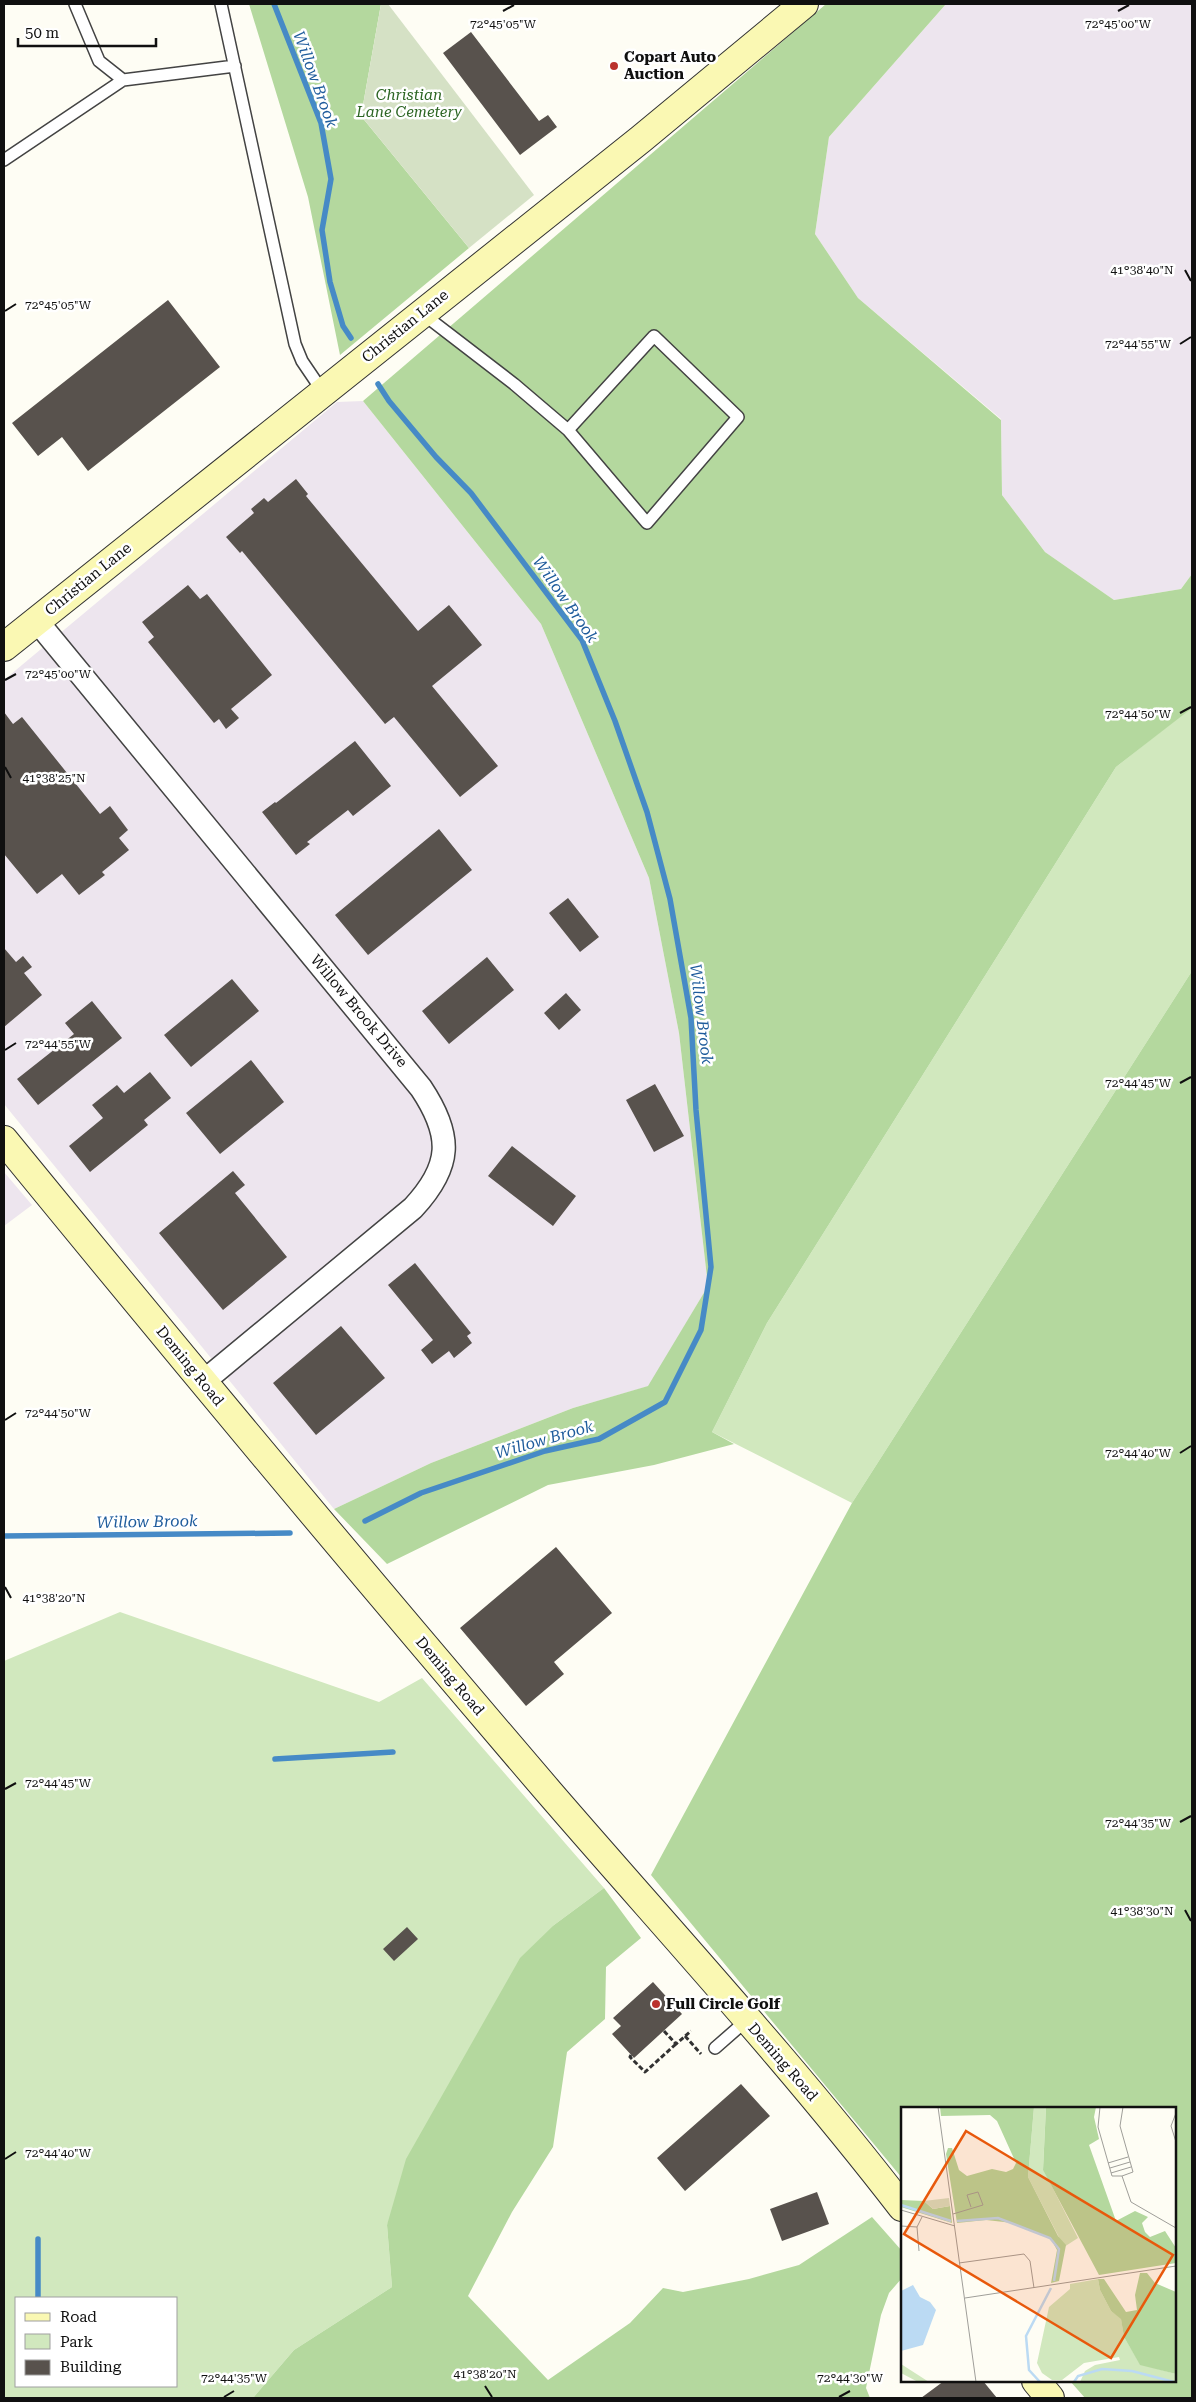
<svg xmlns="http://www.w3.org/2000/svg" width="1196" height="2402" viewBox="0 0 1196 2402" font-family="'Roboto Serif',serif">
  <rect width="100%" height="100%" fill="#fefdf4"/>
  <!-- industrial -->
  <path fill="#ede5ee" d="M946,4H1192V574L1181,589L1114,600L1045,552L1002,495L1001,419L858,298L815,234L829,137Z
    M363,401L541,624L649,878L679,1033L708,1286L649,1386L573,1408L431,1463L334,1509L4,1104V680L337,402Z
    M4,1172L32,1205L4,1226Z"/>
  <!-- green -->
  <path fill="#d1e8be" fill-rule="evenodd" d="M1192,707V971L852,1503L712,1432L767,1323L1116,767Z
    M120,1612L379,1702L422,1678L604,1888L554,1925L387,2225L392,2287L294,2350L253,2398H4V1661ZM16,2298H176V2386H16Z"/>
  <!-- forest -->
  <path fill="#b4d89e" d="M249,4H381L361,116L469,248L340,355L308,197Z
    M826,4H946L829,137L815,234L858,298L1001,420L1002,495L1045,552L1114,600L1181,589L1192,574V708L1116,767L767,1323L712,1432L734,1444L654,1465L548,1485L387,1564L334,1509L431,1463L573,1408L648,1386L708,1286L679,1033L649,878L541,624L363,401Z
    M1192,971V2398H1085L1070,2381H1175V2108H902V2178L651,1875L852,1503Z
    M604,1888L641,1938L606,1967L605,2019L567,2052L553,2147L512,2212L468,2296L548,2380L630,2323L663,2288L683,2292L749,2279L799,2265L872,2217L902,2251V2278L889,2293L881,2315L866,2388L870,2398H253L294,2350L392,2287L387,2225L406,2159L520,1958L554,1925Z"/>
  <!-- cemetery -->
  <path fill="#d5e1c5" d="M381,4H388L534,195L469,248L361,116Z"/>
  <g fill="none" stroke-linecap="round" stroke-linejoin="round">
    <!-- stream -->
    <path stroke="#468ac6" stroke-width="5.5" d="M274,4L321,123L331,179L322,230L330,282L343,326L351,338
      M365,1521L421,1493L545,1451L599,1439L665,1402L701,1330L711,1267L696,1110L691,1018L670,899L647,812L615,721L582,640L471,493L436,457L389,401L378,384
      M4,1536L290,1533
      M275,1759L393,1752
      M38,2239V2298"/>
  </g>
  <!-- building -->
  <path fill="#58524d" d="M471,32L539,121L548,115L557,127L520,155L443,53Z
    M168,300L220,367L88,471L62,437L38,456L12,423Z
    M296,479L308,494L306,496L418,631L449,605L482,645L432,686L498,766L460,797L394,717L385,724L242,551L240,553L226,537L254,513L251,509L264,498L268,502Z
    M188,585L200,599L207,594L272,675L231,709L239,718L226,729L219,719L214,723L148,642L154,637L142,622Z
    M4,712L13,724L22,717L100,814L110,806L128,830L119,838L129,850L102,872L105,875L79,895L62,874L37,894L4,854Z
    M355,741L391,786L353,816L348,810L307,842L310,844L296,855L262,812L275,802L276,803Z
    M439,829L472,870L368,955L335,915Z
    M568,898L599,937L580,952L549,913Z
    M4,948L16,962L23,956L32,967L24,973L42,995L4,1027Z
    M487,957L514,990L449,1044L422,1011Z
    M232,979L259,1011L191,1067L164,1035Z
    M566,993L581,1010L559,1030L544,1013Z
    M92,1001L122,1038L38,1105L17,1079L74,1034L65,1023Z
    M251,1060L284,1102L220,1154L186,1113Z
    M150,1072L171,1098L144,1120L148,1125L90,1172L69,1146L103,1118L92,1105L117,1085L124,1093Z
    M655,1084L684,1136L654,1152L626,1100Z
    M512,1146L576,1196L553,1226L488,1176Z
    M233,1171L245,1185L235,1193L287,1257L223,1310L159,1233Z
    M415,1263L471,1333L467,1336L472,1343L454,1358L449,1351L432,1364L421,1350L433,1340L388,1285Z
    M341,1326L385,1378L316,1435L273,1383Z
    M556,1547L612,1613L554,1662L564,1674L526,1706L460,1628Z
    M407,1927L418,1939L394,1961L383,1949Z
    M653,1982L682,2014L634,2058L612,2034L621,2026L613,2018Z
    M741,2084L770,2116L685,2191L657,2158Z
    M817,2192L829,2224L782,2241L770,2209Z
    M944,2381H983L997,2398H921Z"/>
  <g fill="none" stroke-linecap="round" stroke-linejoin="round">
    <defs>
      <path id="lane" d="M75,4L99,61L123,80L235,66
        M221,4L295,344L302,361L323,392
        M4,160L123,80
        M423,314L514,384L568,430L647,523L738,417L654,336L568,430
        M715,2048L747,2020"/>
      <path id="street" d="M36,620L421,1088C453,1136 452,1166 413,1208L203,1382"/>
      <path id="secondary" d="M4,647L641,139L804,4
        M4,1140C183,1359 364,1576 548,1791C667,1929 791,2063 902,2207
        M1036,2381L1050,2398"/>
    </defs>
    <!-- lane casing -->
    <use href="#lane" stroke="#434343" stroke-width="14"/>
    <!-- street casing -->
    <use href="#street" stroke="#434343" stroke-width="25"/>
    <!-- secondary casing -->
    <use href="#secondary" stroke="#323232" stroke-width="30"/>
    <!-- path -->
    <path stroke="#323232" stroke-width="3" stroke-dasharray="5 2.5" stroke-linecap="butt" d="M664,2031L676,2044L691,2031
      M685,2036L701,2054
      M631,2055L630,2057L645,2072L676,2044"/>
    <!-- lane -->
    <use href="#lane" stroke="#fff" stroke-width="11"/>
    <!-- street -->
    <use href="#street" stroke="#fff" stroke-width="22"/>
    <!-- secondary -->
    <use href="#secondary" stroke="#faf8b3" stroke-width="28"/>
  </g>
  <!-- ticks -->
  <path fill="none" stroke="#101010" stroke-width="2" d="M503,11L514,5M1118,11L1129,5M1185,270L1191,281M5,311L16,304M1180,344L1191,337M5,680L16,674M1180,713L1191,707M5,767L11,778M5,1050L16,1043M1180,1083L1191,1077M5,1420L16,1413M1180,1453L1191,1446M5,1587L11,1598M5,1789L16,1783M1180,1822L1191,1816M1185,1910L1191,1921M5,2159L16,2152M485,2386L492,2397M224,2397L234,2391M839,2397L850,2391"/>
  <!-- markers -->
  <g fill="#ba322f" stroke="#fff" stroke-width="2">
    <circle cx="614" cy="66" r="5"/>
    <circle cx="656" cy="2004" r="5"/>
  </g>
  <g text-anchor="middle" stroke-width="5" stroke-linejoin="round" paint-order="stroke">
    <!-- poi labels -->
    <g font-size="15" font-weight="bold" fill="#101010" stroke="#fff" text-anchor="start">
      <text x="624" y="62">Copart Auto<tspan x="624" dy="17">Auction</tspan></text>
      <text x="666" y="2009">Full Circle Golf</text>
    </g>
    <!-- park labels -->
    <g font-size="15" font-style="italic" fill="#2c6523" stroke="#fff">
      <text x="409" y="100">Christian<tspan x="409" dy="17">Lane Cemetery</tspan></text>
    </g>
    <!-- street labels -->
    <g font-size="15" fill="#101010" stroke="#fff">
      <text transform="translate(405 326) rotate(-39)" y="5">Christian Lane</text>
      <text transform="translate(88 579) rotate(-39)" y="5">Christian Lane</text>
      <text transform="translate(359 1011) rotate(50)" y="5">Willow Brook Drive</text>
      <text transform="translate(190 1366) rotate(51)" y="5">Deming Road</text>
      <text transform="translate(450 1676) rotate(50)" y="5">Deming Road</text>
      <text transform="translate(783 2062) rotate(49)" y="5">Deming Road</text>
    </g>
    <!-- water labels -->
    <g font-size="16" font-style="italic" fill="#1f5c9c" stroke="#fff">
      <text transform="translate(316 79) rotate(70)" y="6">Willow Brook</text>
      <text transform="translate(566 599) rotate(55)" y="6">Willow Brook</text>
      <text transform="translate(702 1014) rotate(83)" y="6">Willow Brook</text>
      <text transform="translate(544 1439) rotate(-16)" y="6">Willow Brook</text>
      <text transform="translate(147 1521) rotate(-1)" y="6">Willow Brook</text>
    </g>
  </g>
  <!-- overview -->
  <g transform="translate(901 2107)">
    <rect width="275" height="275" fill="#fefdf4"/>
    <path d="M133,0H145L142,62L177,131L163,140L127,70ZM197,172L199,183L210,204L220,211L223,230L239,257L275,267V275H179L184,264L194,258L219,253L218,250L183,256L161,273H151L141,266L136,256L148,200L169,182V177ZM0,257L28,275H17L0,266Z" fill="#d1e8be"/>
    <path d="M39,0H133L127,70L157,129L165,138L158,174L150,176L156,143L150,132L112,116L85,113L56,116L45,47L47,41H51L58,63L66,69L91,62L105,65L112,62L115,56L96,14L89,8L40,9ZM145,0H195L193,10L198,32L188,38L215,114L234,104L247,110L241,116L244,125L249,130L264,124L275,141V156L198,168L142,63ZM0,93L23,94L32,102L49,99L51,116L0,100ZM239,166H246L254,176L275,185V267L239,258L223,230L220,212L210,204L199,183L197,172H203L225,205L236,203L234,188Z" fill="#b4d89e"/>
    <path d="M48,91L49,99L32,102L23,94Z" fill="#d5e1c5"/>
    <path d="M12,178L19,190L29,195L35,203L22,238L0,244V184Z" fill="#bbdaf3"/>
    <path fill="none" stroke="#bbdaf3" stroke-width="2.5" d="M0,98L50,114M56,114L97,111L149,131L158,142L153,174M139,275L128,263L125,229L150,181M173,275L177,269L201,262L231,264L273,275"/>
    <path fill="none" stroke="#9f9e99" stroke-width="1" d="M37,0L75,275M199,0L197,20L211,69H221M222,0L219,19L232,65L221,69L230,95L275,121M275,6L270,19L275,35M207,56L227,50M209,61L229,55M210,66L230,60M0,103L54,119M52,107L82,98L77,85L66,88L70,100M0,119L16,120L21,110M16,120L18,144M58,156L123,147L129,154L133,181M64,191L275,159"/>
    <path fill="#e8590c" fill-opacity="0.15" stroke="#e8590c" stroke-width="2.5" d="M65,24L272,148L210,251L3,127Z"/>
    <rect width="275" height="275" fill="none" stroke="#101010" stroke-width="2.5"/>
  </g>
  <g font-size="12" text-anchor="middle" fill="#101010" stroke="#fff" stroke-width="5" stroke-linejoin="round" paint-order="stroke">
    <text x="503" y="28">72°45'05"W</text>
    <text x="1118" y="28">72°45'00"W</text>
    <text x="1142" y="274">41°38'40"N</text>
    <text x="58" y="309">72°45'05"W</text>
    <text x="1138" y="348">72°44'55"W</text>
    <text x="58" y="678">72°45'00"W</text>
    <text x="1138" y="718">72°44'50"W</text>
    <text x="54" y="782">41°38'25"N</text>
    <text x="58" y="1048">72°44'55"W</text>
    <text x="1138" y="1087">72°44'45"W</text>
    <text x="58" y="1417">72°44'50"W</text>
    <text x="1138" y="1457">72°44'40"W</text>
    <text x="54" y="1602">41°38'20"N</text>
    <text x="58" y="1787">72°44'45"W</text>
    <text x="1138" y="1827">72°44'35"W</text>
    <text x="1142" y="1915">41°38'30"N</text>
    <text x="58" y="2157">72°44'40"W</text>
    <text x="485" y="2378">41°38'20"N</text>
    <text x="234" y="2382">72°44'35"W</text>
    <text x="850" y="2382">72°44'30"W</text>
  </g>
  <!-- border -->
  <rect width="1196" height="2402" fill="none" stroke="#101010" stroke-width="10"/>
  <!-- legend -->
  <rect x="15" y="2297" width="162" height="90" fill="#ffffff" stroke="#9f9f9f"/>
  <rect x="25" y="2313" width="25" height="8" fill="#faf8b3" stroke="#9f9f9f"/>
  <text x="60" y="2322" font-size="15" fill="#101010">Road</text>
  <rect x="25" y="2334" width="25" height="15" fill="#d1e8be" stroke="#9f9f9f"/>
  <text x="60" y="2347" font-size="15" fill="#101010">Park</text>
  <rect x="25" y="2360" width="25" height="15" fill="#58524d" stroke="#9f9f9f"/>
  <text x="60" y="2372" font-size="15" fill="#101010">Building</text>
  <!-- scale -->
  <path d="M18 38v8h138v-8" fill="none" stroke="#101010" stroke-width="2.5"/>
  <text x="25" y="38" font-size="15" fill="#101010" stroke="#ffffff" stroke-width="4" paint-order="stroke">50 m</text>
</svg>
